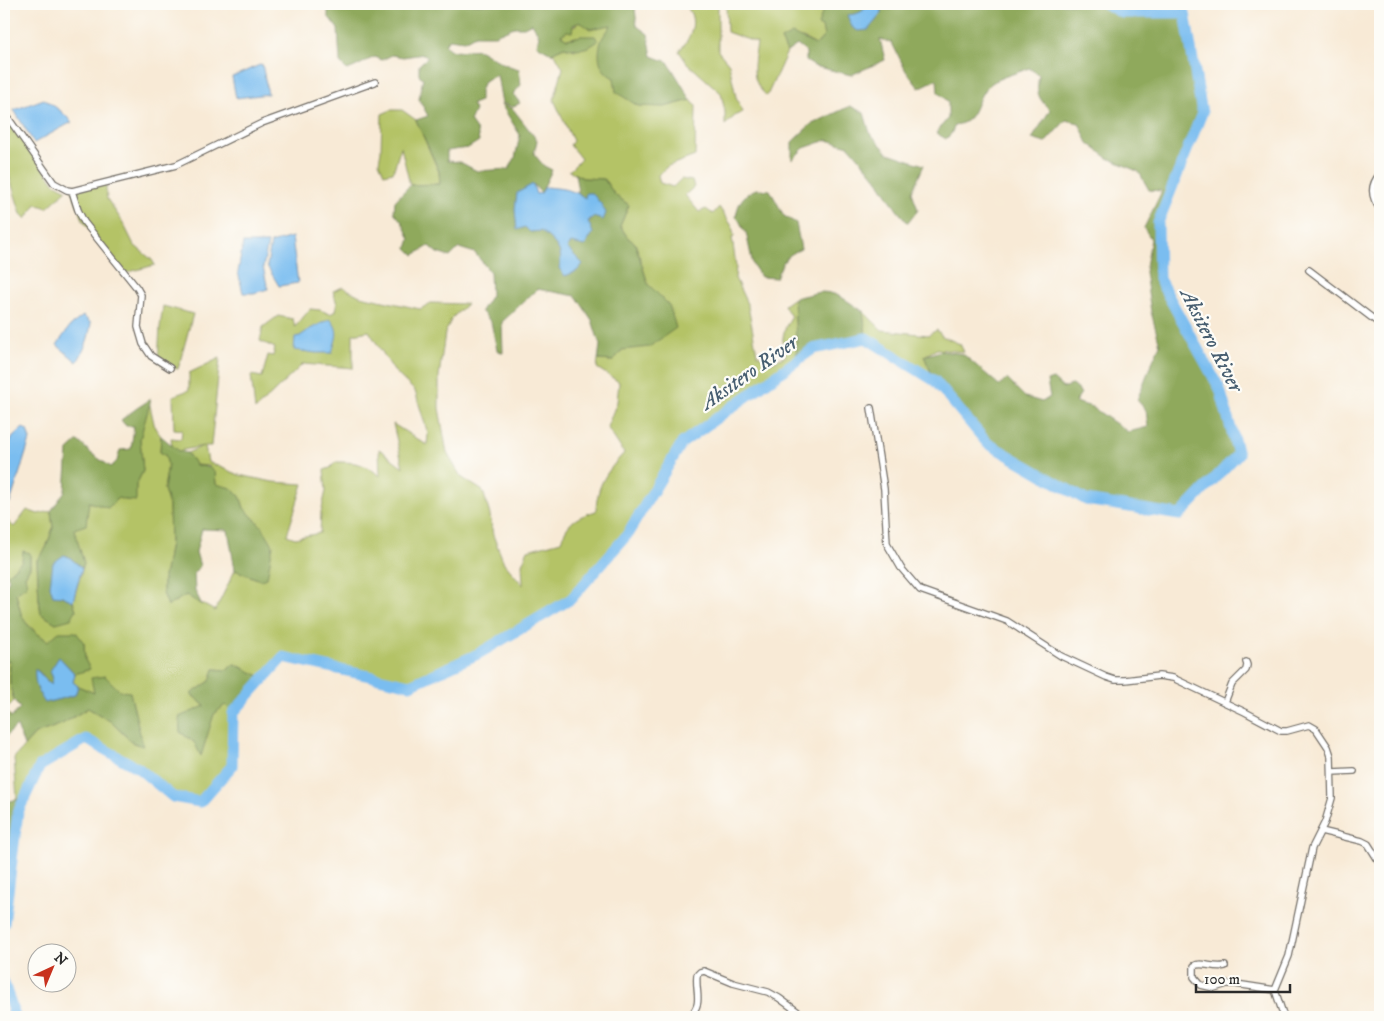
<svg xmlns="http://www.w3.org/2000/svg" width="1384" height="1021" viewBox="0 0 1384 1021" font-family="'IM FELL DW Pica',serif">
  <rect width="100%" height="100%" fill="#fdfcf7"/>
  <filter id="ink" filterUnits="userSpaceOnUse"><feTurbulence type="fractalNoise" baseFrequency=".02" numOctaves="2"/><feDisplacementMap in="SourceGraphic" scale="10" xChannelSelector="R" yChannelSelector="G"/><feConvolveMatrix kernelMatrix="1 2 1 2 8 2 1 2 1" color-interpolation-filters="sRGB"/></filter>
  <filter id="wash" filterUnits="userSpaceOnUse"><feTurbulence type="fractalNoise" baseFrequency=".0096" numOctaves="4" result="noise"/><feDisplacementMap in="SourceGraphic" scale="20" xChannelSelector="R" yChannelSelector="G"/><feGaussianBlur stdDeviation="1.12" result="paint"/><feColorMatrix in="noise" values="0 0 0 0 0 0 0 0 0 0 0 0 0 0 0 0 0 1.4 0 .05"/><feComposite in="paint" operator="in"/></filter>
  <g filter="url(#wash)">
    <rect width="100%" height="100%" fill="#f8ead6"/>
    <!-- green -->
    <path fill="#b4c366" stroke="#707748" d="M684,4H718V51L729,64L736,97L743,112L736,115L725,125V112L721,93L687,63L679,51C691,38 700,19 684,4Z
      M726,4H761L768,9L776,7L778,4H825L822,27L824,36L816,45L803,38L781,40L787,52L767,96C749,81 754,64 757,43L727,32Z
      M580,22L612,25L614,78L664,107L691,100L696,106L695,156L668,166L658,175L660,183L673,187L681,179L692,181L694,187L685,195L699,212L706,209L713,214L719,207L732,226L734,236L732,237L736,266L735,278L748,306L757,354L770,363L786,356C780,340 783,331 791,317L784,305L794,298L797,360L682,443L627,535L571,599L478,654L410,685L284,655L264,678L235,664L227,670L214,669L210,681L191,694L205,706L194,711L180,732L194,742L209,728L214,714L225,705L233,713L232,766L200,802L173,797L138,768L83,740L40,766L18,812L14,758L35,734L62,724L88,708L110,721L133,743L142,745L94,693L78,686L73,682L75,674L90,669L85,660L84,643L48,641L38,634L22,619L16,593L30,567V554L7,575L4,564V517L14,527L27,510L38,514L51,511L53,528L46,548L37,560L39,599L41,614L56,623L76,610L73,601L84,563L73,529L89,502L108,508L118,498L125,500H135L136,485L143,471L140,439L149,401L155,428L161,436L160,452L165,455L168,465L164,489L169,506L170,543L163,583V593L168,605L186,595L215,611L235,570L260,580L263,528L244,508L240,496L216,487L215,472L209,466L196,465L187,453L203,446L179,451L172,446L171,438L181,439L182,430L174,429L173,396L189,390V373L220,358L211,446H205L208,462L239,475L273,482L303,484L287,535L295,538L320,533L321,512L326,491L324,470L330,468L336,462C356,462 364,463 380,476L379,449L403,467L393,424L427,445L428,434L415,391L394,371L369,331L353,334V368L303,364L255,410L251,375L262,377L268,355L273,356L275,348L260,341L263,327L278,316L293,319L295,327L310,309L320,310L330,314L336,311L337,304L333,291L343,287L360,296L420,309L431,303L467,304L452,318L445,333L439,376V408L447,453L461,477L483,491L490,515L493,535L504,563L523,585L522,564L528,550L561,541C568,521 577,517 596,511C597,483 607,472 624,453L607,427L617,402L619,382L597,368L598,360L613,361L622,350L669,305L648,284L635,243L628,238L620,226L629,205L615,195L604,179L583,178L569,171L581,159L570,145L573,141L554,100L563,68L555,54L551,53L564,47L575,50L581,36L567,39L561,35Z
      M391,110H402L416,120L439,172L440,184L410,185L401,147L393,172L384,174L379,162L381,151L382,114Z
      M4,112L54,183L67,190L47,208L36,204L26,219L21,214L4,160Z
      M108,182L106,188L107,199L122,221L134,245L152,260L155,265L125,273L84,222L72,191Z
      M163,306L193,314L178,369L170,368L158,360L160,327Z
      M863,311L882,330L928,335L937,330L942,336L960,344L964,352L937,349L924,356L935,381L866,338Z
      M10,659V685L14,701L5,710L12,717H4V665Z"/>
    <!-- forest -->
    <path fill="#8fa95b" stroke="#5d6a43" d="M328,4H626L635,8L637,26L648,34L652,56L668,62L691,100L664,107L638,106L616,92L614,78C599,71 596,55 602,39C604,34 609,30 611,25L590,29L580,22L573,25L572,32L567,31L561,35L567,39L581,36H595L598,41C587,50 578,50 564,47L551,53L537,45L539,35L532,23L524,27H514L495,35H475L464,41L449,39L445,44C453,58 467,47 480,50C486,52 491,58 497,60C504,64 511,67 519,69L521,85L513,94L520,103L513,107L502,103L497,75L484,81L480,91V101L472,104L475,110L470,121L477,131L479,141L468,148L447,151V161L460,162L477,171L509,169L515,158L520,135L501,104L513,109L537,140L534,154L544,166L552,170L541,193L533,184L525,227L530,232L541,231C554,242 565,250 559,268L566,276L583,264L567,248L593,217L585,199L578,192L575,174L583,178L604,179L615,195L629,205L620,226L628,238L635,243L648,284L669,305L676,328L649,347L622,350L613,361L598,360L600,345L592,320L576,296L537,289L502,322L503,353L497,350L491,322L481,311L491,295L490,272L475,253L459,248L450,257L437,253L429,246L414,255L407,248L410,239L402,222L394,212L395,201L410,185L440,184L439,171L416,120L428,116L419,99L423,78L419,75V65L428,57L424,54L403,57L392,55L382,60L375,57C365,61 357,67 347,70L340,63L338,29L328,16Z
      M825,4H1105L1122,13H1185L1202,113L1158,223L1159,279L1220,389L1238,454L1180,515L1086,500L987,443L935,381L924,356L941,351L963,354L999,385L1007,379L1025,397L1042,402L1050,397L1047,381L1053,379L1063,388L1072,385L1081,393L1075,402L1092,407L1128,432L1148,427L1146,410L1137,400L1150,367L1160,345L1151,312L1145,272L1151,239L1144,228L1162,191L1149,190L1139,172L1108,158L1088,143L1079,123L1066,120L1045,143L1032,139L1050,110C1037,97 1036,93 1039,75L1029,68C1018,73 1002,76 992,83C973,95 980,122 955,125L951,134L946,139L936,133L948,118V102L938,92L937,79L919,88L906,71L892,43L880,39L885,60L851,75L814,66L806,61V52L797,45L787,52L781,40L792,34L816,45L824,36L822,27L818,25Z
      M850,106L864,113L870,133L888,153L924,165L912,192L918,210L908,223L897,210L877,179L849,146L827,140L804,148L792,160V142L810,125Z
      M756,189L770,190L784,216L796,223L801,249C785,256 783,261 776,278L761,277L753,265L746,232C741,228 742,222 736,217C738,202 743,195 756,189Z
      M820,292C840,292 847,302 863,311L866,338L813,349L797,360L794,298Z
      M151,399L140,439L143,471L136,485V501L125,500L118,498L108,508L89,502L86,525L74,529L84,563L82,568L69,557L50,586L53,595L62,596L73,601L76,610L71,619L56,623L41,614L39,599L37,560L46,548L53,528L51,511L65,491L68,450L78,441L92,454L111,467L117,461L120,450L131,449L134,426H126L121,420L137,408Z
      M161,436L179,451L187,453L196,465L211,468L215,472L216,484L231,488L240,496L244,508L263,528L273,545L267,578L260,580L235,570L228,530L202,529L196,552L200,566L194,573L195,591L202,605L186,595L168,606L163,593V583L170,543L169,506L164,489L168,465L165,455L160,452Z
      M23,551L30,553V567L25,576L27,585L16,593C22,621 24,625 48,641L59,632H76L84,643L85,660L90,669L75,674L59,657L53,678V685C45,681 43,673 35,669L47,702L75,695L78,686L94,693L91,678L105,676L120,691L130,692L143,746L133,743L110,721L88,708L62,724L35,734L24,746L17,726L4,738V716L12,717L20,708C8,696 10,677 10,660L4,661V588L9,580L7,575L22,561Z
      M234,664L264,678L233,713L225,705L214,714L201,756L194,742L180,732L179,717L205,706L191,694L210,681L214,669L227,670Z
      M17,799L18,812L4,917V803Z"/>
    <!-- water -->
    <path fill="#7abdf0" stroke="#52748e" d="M868,4H879L882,13L868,30L858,31L852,27L847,15C857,14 863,13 868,4Z
      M262,64L268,94L236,98L232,77Z
      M44,99L61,111L72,122L34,143L14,110Z
      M533,184L536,194L541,193L545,187C559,188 573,189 585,198L586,193H592L601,204L606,213L603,220L593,217L588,221L593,233L585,246L571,243L567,248L583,264L577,271L565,276L559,268C565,250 554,242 541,231L530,232L525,227L517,230L515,209L517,193Z
      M292,237L298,283L279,286L267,266L271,243Z
      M243,243H268L263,267L268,289L254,293H243L238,272Z
      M83,316L91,323C89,338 85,349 77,362L57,345L70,326Z
      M330,319C341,331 336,338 332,353H316L294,350L295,337L300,336L310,329Z
      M23,428L27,430L30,440L10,503L4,497V453L13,437Z
      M64,555L69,557L82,568L73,601L62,596L53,595L50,586L53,563Z
      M59,657L75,674L73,682L78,686L75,695L45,703C37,691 34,682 35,669C42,674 45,681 52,685L51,682L53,678L50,671Z"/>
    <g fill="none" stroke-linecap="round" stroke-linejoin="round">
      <!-- river -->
      <path stroke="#7abdf0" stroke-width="11" d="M4,924L18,812L40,766L86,739L138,768L173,797L200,802L232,766L233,713L283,657L410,685L478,654L571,599L627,535L682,443L813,349L866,338L935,381L987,443L1086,500L1180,515L1238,454L1220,389L1159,279L1158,223L1202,113L1185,13H1122L1105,4
        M4,983L15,1017"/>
    </g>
  </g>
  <g filter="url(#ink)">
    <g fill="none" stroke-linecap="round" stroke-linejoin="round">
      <defs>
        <path id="minor" d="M4,112L54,183L67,190L72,191L176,165L262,123L375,82
          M1380,174C1370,185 1371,197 1380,209
          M72,191L78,210L84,222L137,288L141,295L138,327L143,344L151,356L170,368
          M1309,270L1380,324
          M871,408L884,489L887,544L901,568L920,590L1007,621L1061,656L1106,677L1115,680H1125L1159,676L1173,678L1245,712L1281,731H1287L1309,725L1316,729L1328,747L1331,756L1332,798L1325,822L1312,848L1289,956L1275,990L1284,1017
          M1225,702L1232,684L1246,670L1247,665L1246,662
          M1332,772L1354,771
          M1321,831L1362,841L1368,844L1380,863
          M1225,966C1213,969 1202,961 1194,966V977L1201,985L1214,988L1227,984H1236L1275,990
          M689,1017C704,1003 695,993 697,975L700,972L704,971L733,983L768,992L779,998L805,1017"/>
      </defs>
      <!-- minor casing -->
      <use href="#minor" stroke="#736e67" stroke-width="8"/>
      <!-- minor -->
      <use href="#minor" stroke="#fff" stroke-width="5.5"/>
    </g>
  </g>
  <g text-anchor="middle" stroke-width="4.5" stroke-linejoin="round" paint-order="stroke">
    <!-- water labels -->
    <g font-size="21" font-style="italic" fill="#475e70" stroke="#fdfcf7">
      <text transform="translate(1212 340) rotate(63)" y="7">Aksitero River</text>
      <text transform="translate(749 372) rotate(-35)" y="7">Aksitero River</text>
    </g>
  </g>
  <!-- margin -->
  <rect width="1384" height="1021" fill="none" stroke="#fdfcf7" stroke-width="20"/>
  <!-- north arrow -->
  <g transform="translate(52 968) rotate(44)"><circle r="24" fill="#fdfcf7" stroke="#a9a8a5"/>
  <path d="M0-4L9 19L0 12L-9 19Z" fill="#c8321e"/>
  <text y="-8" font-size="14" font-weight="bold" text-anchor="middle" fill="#2b2b2b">N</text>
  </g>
  <!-- scale -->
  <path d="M1196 984v8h94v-8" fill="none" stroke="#2b2b2b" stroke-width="2.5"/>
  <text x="1204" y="984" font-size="15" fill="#2b2b2b" stroke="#fdfcf7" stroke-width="4" paint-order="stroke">100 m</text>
</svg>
